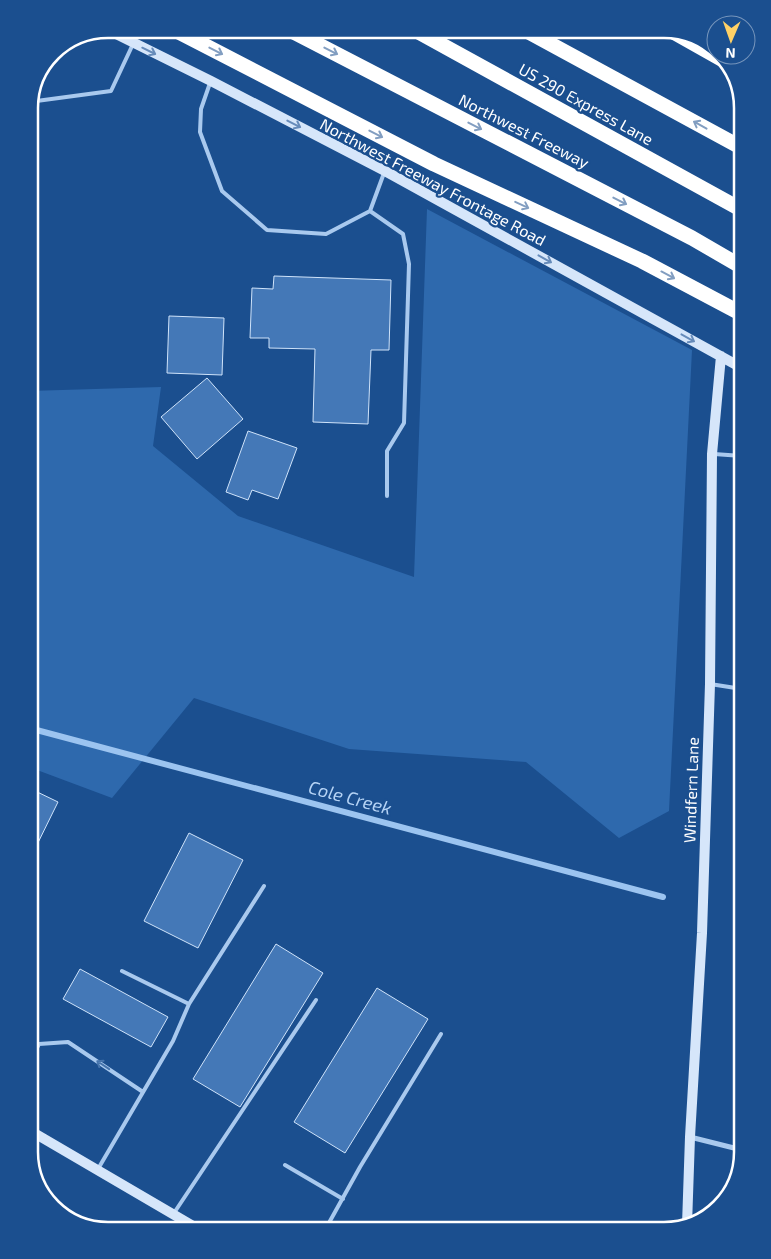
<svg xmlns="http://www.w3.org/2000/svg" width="771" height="1259" viewBox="0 0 771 1259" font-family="'Exo 2',sans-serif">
  <rect width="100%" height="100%" fill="#1b4f8f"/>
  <!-- green -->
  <path fill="#2e69ad" d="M427,209L692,350L669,811L619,838L526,762L349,749L194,698L112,798L29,767V391L161,387L153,446L238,516L414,577Z"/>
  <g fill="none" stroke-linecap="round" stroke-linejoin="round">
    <!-- stream -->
    <path stroke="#9cc4f0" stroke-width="6" d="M29,728L663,897
      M736,904H742"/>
  </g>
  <!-- building -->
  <path fill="#4478b7" stroke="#cfe3fa" d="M274,276L391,280L389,350H371L368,424L313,422L315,349L269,348V338H250L252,288L273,289Z
    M169,316L224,318L222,375L167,373Z
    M207,378L243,419L197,459L161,417Z
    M248,431L297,448L278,499L252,490L248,500L226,492Z
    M29,788L58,802L29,861Z
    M189,833L243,860L198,948L144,921Z
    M276,944L323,973L240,1107L193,1079Z
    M80,969L168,1017L151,1047L63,999Z
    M377,988L428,1019L345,1153L294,1122Z"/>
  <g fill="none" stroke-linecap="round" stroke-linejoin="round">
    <!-- lane -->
    <path stroke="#a9c9ee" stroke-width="4" d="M210,83L201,109L200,132L222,191L267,230L326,234L370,211L384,173
      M29,102L111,91L133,44
      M370,211L403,234L409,264L404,423L387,451V496
      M714,454L742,456
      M710,684L742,689
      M122,971L189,1004
      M29,1063L39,1044L68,1042L143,1092
      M285,1165L343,1199
      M98,1169L173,1041L189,1004L264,886
      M174,1213L316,1000
      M325,1230L360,1167L441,1034"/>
    <!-- street -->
    <path stroke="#a9c9ee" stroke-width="5" d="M690,1137L742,1150"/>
    <!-- secondary -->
    <path stroke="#d6e6fa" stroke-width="10" d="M106,29L211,81L385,171L742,368
      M29,1130L200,1230
      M687,1225L690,1137L702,933L710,684L712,454L721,356"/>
    <!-- highway -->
    <path stroke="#fff" stroke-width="15" d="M173,29L434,164L642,261L742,314
      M288,29L692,238L742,267
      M413,29L742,210
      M523,29L742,148
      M668,29L723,60"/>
  </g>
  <!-- one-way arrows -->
  <defs><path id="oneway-shaft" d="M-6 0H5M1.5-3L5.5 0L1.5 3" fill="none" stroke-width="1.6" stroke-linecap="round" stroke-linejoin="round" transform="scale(1.25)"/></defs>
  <g stroke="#668bba">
    <use href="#oneway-shaft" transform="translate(149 51) rotate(26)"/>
    <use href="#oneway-shaft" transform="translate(294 124) rotate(27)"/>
    <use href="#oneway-shaft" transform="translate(545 259) rotate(29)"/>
    <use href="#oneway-shaft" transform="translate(688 338) rotate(29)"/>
  </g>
  <g stroke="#829ec1">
    <use href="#oneway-shaft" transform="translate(216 51) rotate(27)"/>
    <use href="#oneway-shaft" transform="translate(331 51) rotate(27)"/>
    <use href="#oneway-shaft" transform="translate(700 125) rotate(-151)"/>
    <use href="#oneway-shaft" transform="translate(475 126) rotate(27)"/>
    <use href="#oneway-shaft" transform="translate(376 134) rotate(27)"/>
    <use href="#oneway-shaft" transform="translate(620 201) rotate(27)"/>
    <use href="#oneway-shaft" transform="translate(522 205) rotate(25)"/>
    <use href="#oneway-shaft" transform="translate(668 275) rotate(28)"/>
  </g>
  <use stroke="#4674ac" href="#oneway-shaft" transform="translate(103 1065) rotate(-146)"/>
  <g text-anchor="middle" stroke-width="4.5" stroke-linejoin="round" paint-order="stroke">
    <!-- street labels -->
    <g font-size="16" fill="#fff" stroke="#1b4f8f">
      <text transform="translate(586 104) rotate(29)" y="6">US 290 Express Lane</text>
      <text transform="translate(524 131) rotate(27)" y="6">Northwest Freeway</text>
      <text transform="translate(433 182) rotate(28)" y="6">Northwest Freeway Frontage Road</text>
      <text transform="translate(691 790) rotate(-88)" y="6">Windfern Lane</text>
    </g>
    <!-- water labels -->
    <g font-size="18" font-style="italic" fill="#b5d3f5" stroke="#1b4f8f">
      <text transform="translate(350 798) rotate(15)" y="6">Cole Creek</text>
    </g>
  </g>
  <!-- crop -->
  <path d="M0 0H771V1259H0ZM108 38H664A70 70 0 0 1 734 108V1152A70 70 0 0 1 664 1222H108A70 70 0 0 1 38 1152V108A70 70 0 0 1 108 38Z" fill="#1b4f8f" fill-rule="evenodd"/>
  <path fill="none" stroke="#fff" stroke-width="2.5" d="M108 38H664A70 70 0 0 1 734 108V1152A70 70 0 0 1 664 1222H108A70 70 0 0 1 38 1152V108A70 70 0 0 1 108 38Z"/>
  <!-- north arrow -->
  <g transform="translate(731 40) rotate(182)"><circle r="24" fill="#1b4f8f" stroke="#7695bc"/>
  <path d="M0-4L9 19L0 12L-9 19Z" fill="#ffd166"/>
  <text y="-8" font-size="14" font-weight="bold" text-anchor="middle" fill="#ffffff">N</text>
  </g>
</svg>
